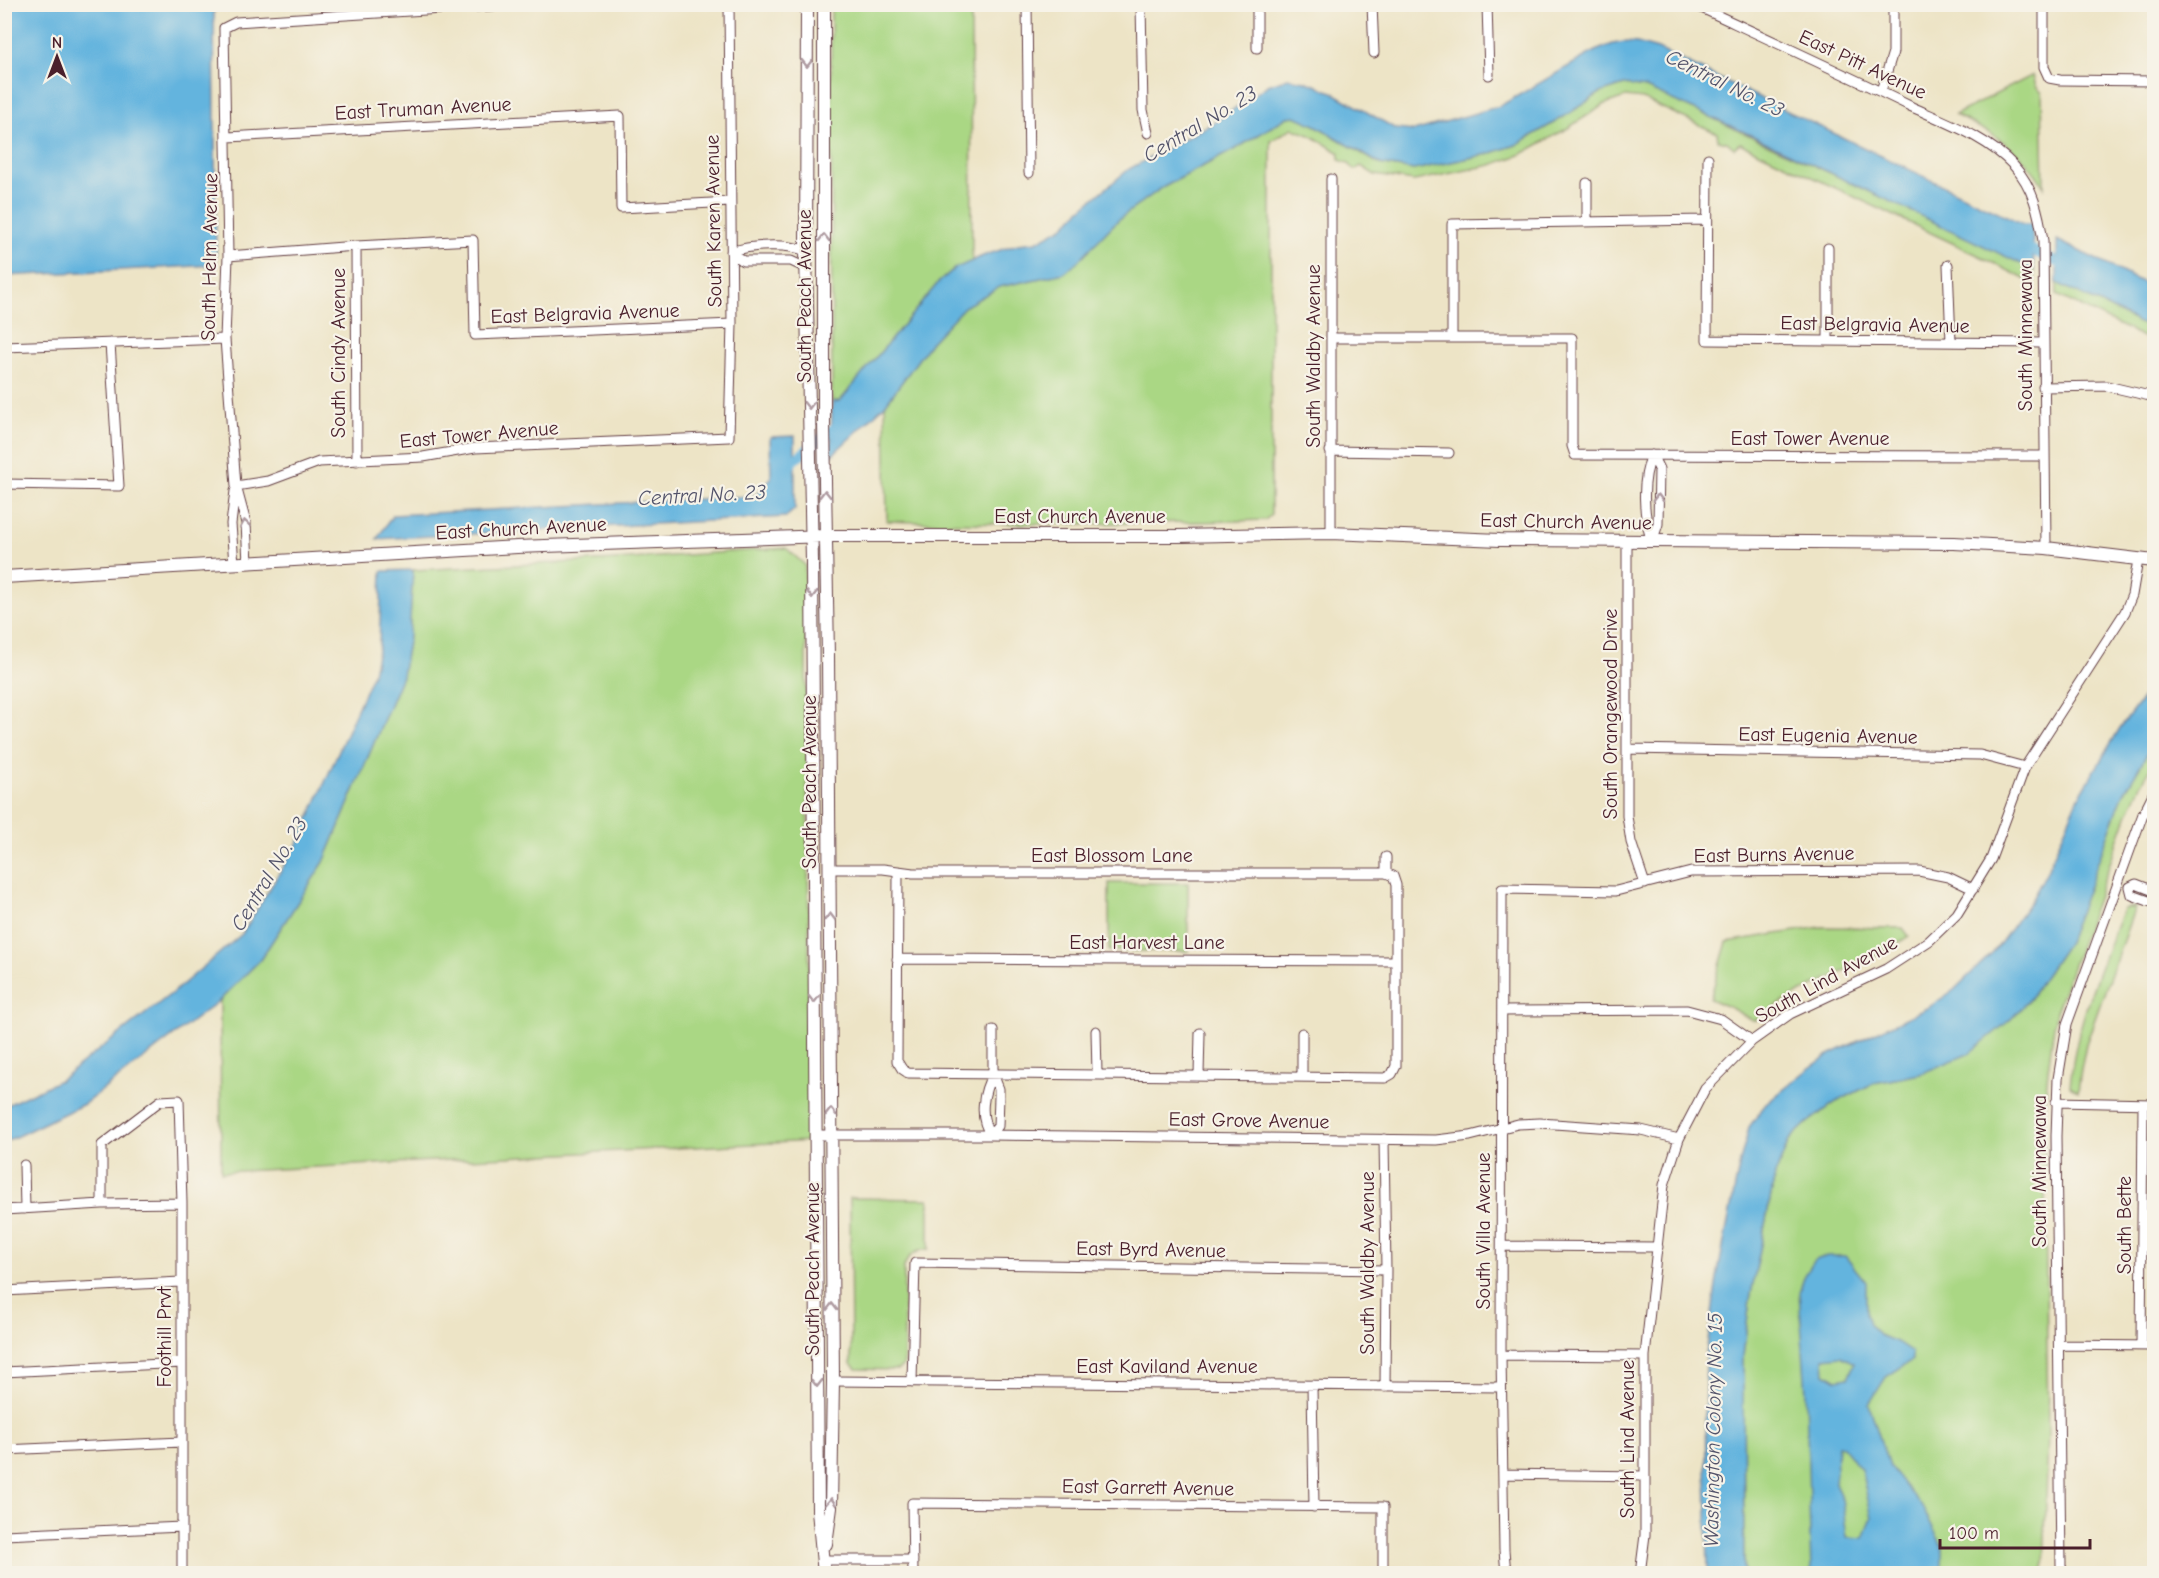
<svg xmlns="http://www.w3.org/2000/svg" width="2159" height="1578" viewBox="0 0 2159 1578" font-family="'Comic Neue',sans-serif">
  <rect width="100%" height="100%" fill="#f7f3e8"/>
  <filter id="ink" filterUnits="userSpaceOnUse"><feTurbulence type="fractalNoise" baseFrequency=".0167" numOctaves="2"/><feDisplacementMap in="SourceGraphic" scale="12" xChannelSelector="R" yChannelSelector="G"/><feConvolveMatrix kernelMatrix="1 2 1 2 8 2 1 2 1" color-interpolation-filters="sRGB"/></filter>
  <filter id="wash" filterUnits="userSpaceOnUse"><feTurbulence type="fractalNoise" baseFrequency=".008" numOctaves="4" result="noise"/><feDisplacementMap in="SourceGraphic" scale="24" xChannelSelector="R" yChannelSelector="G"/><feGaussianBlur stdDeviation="1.35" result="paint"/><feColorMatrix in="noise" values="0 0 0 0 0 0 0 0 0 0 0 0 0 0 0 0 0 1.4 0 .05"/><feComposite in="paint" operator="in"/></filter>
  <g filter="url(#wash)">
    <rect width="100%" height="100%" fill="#ede4c6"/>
    <!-- green -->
    <path fill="#aad784" stroke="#7a7b58" stroke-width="1.5" d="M831,5H971L972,262L954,269L938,283L840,401L832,402Z
      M2033,75L2036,86L2042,93L2044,187C2021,148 1994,134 1955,115Z
      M1624,85L1646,88L1671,99L1987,246L2034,270V284L1982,257L1740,143L1734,148L1727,142L1718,140L1717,133L1643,99L1625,97L1605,104L1568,128L1520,155L1491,165L1414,181L1375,175L1361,166L1355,170L1348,163L1339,160L1340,153L1312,136L1292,128L1271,141V515L1265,520C1139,524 1013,526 887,521L885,405L931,342L964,307L999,287L1064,273L1078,261L1119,219L1160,189L1239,147L1287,117L1295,116L1317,126L1379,164L1414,170L1488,154L1516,145L1562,118L1600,93Z
      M2057,283L2154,330V340L2147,339L2057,295Z
      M786,548L805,565L811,1141L221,1172L220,1000L260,960L324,862L402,676L409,636L413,570L616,560Z
      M2154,742V762L2140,787L2127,816L2056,1012L2048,1070L2044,1113L2048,1431L2044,1573L1744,1574L1743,1356L1750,1299L1775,1175L1789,1140L1807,1123L1836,1102L1874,1083L1920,1074L2010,1020L2028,1001L2068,942L2123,795Z
      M1109,883H1188V951H1109Z
      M2135,907L2086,1044L2081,1069L2078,1091L2070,1086C2075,1024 2101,967 2123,909Z
      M1821,927L1903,928L1909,936C1860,969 1803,985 1756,1020H1752L1731,1008L1710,999L1727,942Z
      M850,1198L929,1199V1249C916,1250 908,1255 904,1267V1364L898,1370L856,1369L851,1364Z"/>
    <!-- water -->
    <path fill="#63b4de" stroke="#566a84" stroke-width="1.5" fill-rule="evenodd" d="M5,4L214,5L216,265L5,276Z
      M1624,42L1637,43L1658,49L2023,224H2032L2034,270L1753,136L1646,88L1624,85L1600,93L1562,118L1516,145L1488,154L1414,170L1380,164L1317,126L1295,116L1287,117L1239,147L1160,189L1119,219L1078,261L1064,273L999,287L964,307L931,342L885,405L831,456L832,402L840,401L938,283L954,269L983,256L1018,244L1036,242L1063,227L1081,209L1129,169L1215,122L1268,85L1288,78L1305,81L1332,92L1396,129L1414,131L1500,106L1595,51L1613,44Z
      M2057,240L2154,288V330L2057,283Z
      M795,436V509L786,517L377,539L393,515L755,496L771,478L770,437Z
      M413,570L409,636L402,676L324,862L260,960L220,1000L84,1104L5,1142V1106L60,1080L176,990L242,934L299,841L373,673L379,646L382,571Z
      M2154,683V742L2123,795L2068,942L2028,1001L2010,1020L1968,1054L1920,1074L1874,1083L1836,1102L1807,1123L1789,1140L1775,1175L1750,1299L1743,1356L1744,1573H1708L1705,1409L1706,1354L1718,1272L1740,1162L1749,1127L1765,1105L1807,1070L1827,1056L1929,1007L1954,990L1997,948L2032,899L2046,873L2079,797L2120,728Z
      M1828,1256H1845L1866,1282V1313L1869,1325L1879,1335L1897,1342L1912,1352V1360L1886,1377L1869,1404L1889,1467L1922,1506L1942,1546V1573H1811L1806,1394L1799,1292L1805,1275L1815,1260ZM1841,1356L1854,1363L1848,1378L1837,1380L1825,1373L1824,1358ZM1838,1445L1842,1446L1861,1469L1872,1518L1864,1538L1847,1537L1842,1499L1835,1484Z"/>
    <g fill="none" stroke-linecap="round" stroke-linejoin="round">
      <!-- canal -->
      <path stroke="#63b4de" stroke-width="10" d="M2020,244L2068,268
        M787,471L793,461L842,422"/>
    </g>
  </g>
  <g filter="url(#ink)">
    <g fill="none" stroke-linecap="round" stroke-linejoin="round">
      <defs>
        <path id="minor" d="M1027,4L1029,173
          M1141,4L1143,110L1148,133
          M1257,4V48
          M1372,4L1374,53
          M1487,4L1489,75
          M1693,4C1766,38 1840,72 1912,107C1947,123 1987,137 2014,166C2033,187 2039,213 2043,241L2046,548
          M2044,4V67L2049,78L2060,80L2154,81
          M1881,91L1893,52V4
          M228,137L620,116L621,208L730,202
          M1708,158L1707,340L2042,343
          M1331,179V533
          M1587,183V222
          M356,246L357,461
          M731,252L743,261H791L806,268
          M731,252C749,245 787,243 806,251
          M228,256L356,246L473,240L475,335L732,324
          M1948,265L1951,342
          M1331,338H1572V446L1575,455L2045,456
          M1452,338V224L1707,220
          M1828,341V248
          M4,347L225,339
          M2043,387L2107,386L2154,397
          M1330,451L1449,453
          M4,484L119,486L110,343
          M236,486L268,481L319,462L423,457L475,448L729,437L732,324L729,4
          M1627,541V816L1631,842L1645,884
          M1652,542L1658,524L1659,469L1652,455
          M1652,542C1643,516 1641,480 1652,455
          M248,563L246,523L236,486L225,339L228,256L224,28L236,22L521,4
          M234,564L231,524L235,491
          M1628,749L1980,755L2025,767
          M829,869H883L913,873H1386L1393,876L1396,885V1066L1392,1074L1385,1078L908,1073L902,1069L897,1061L898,871
          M1386,873V857
          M2154,891L2136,884L2130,887L2132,895L2154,903
          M897,959L1396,961
          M1502,1011L1687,1010L1721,1019L1752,1041
          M1096,1031L1097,1074
          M993,1074C983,1091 978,1118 991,1135L998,1126L999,1097V1089L993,1074V1030
          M1199,1075L1200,1033
          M1302,1077V1033
          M2056,1102L2154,1104
          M815,1135H991L1436,1140L1470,1136L1518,1124L1540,1123L1641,1130L1679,1139
          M1384,1139L1386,1270L1385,1387
          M24,1165L25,1209
          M102,1204V1145L160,1101L179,1100L182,1203V1574
          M4,1210L102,1204L182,1203
          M2142,1223H2154
          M1502,1246L1658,1247
          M4,1291L181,1282
          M2059,1345L2154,1346
          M2141,1346L2143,1104
          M1501,1355L1645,1356
          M4,1372L182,1363
          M833,1381L1501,1387
          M912,1382L915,1263L1386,1270
          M1312,1385L1314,1507
          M4,1450L182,1442
          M1504,1474L1644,1476
          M4,1535L182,1527
          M824,1560H913
          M913,1574L912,1503L1383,1507V1574
          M1506,1574L1504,1550L1501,1355L1502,889L1616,891L1691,872L1919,871L1948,877L1973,889
          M1640,1574L1645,1535V1356L1664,1185L1679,1139L1705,1089L1752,1041L1790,1014L1886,969L1929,941L1957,914L1991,859L2025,767L2125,612L2132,595L2138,560
          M2064,1574L2061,1566L2056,1136L2058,1079L2067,1024L2143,814L2154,792"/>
        <path id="tertiary" d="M807,4L806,251L812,562L818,1511L824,1574
          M824,4V423L828,656L833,1381L831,1508L826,1544
          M4,577L517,547L825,536H1178L1331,533L1500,540L1954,543L2046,548L2154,561"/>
      </defs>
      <!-- minor casing -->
      <use href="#minor" stroke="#623d42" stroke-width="11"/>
      <!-- tertiary casing -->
      <use href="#tertiary" stroke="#623d42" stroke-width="14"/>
      <!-- minor -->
      <use href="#minor" stroke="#fff" stroke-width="9"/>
      <!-- tertiary -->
      <use href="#tertiary" stroke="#fff" stroke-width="12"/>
    </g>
    <!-- one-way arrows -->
    <defs><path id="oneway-chevron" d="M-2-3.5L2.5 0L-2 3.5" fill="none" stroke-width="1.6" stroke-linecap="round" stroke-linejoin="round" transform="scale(1.5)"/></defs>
    <g stroke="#ae9aa0">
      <use href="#oneway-chevron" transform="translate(807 63) rotate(90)"/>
      <use href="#oneway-chevron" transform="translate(824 238) rotate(-90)"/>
      <use href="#oneway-chevron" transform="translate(809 405) rotate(89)"/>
      <use href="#oneway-chevron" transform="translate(825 494) rotate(-91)"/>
      <use href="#oneway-chevron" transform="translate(1658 498) rotate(-89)"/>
      <use href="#oneway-chevron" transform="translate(245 524) rotate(-99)"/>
      <use href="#oneway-chevron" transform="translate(812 594) rotate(90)"/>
      <use href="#oneway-chevron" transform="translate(830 917) rotate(-90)"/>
      <use href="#oneway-chevron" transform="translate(814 999) rotate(90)"/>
      <use href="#oneway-chevron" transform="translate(831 1112) rotate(-90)"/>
      <use href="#oneway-chevron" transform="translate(832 1307) rotate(-90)"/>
      <use href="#oneway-chevron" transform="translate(817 1383) rotate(90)"/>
      <use href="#oneway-chevron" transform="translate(831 1502) rotate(-87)"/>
    </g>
  </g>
  <g text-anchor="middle" stroke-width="4.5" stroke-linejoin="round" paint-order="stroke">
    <!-- street labels -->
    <g font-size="20" fill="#4a1f2b" stroke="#f7f3e8">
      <text transform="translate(1863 64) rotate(25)" y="7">East Pitt Avenue</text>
      <text transform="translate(423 108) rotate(-3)" y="7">East Truman Avenue</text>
      <text transform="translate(713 221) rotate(-91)" y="7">South Karen Avenue</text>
      <text transform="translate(209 257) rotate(-89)" y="7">South Helm Avenue</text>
      <text transform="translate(804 296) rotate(-90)" y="7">South Peach Avenue</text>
      <text transform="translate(585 313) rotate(-2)" y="7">East Belgravia Avenue</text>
      <text transform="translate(1875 324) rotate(1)" y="7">East Belgravia Avenue</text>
      <text transform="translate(2025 335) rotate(-90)" y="7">South Minnewawa</text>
      <text transform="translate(338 353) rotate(-90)" y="7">South Cindy Avenue</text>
      <text transform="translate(1313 356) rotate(-90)" y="7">South Waldby Avenue</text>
      <text transform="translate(479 434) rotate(-5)" y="7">East Tower Avenue</text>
      <text x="1810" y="445">East Tower Avenue</text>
      <text x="1080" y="523">East Church Avenue</text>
      <text transform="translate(1566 521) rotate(1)" y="7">East Church Avenue</text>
      <text transform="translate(521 528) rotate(-3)" y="7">East Church Avenue</text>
      <text transform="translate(1610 714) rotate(-90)" y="7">South Orangewood Drive</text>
      <text transform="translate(1828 735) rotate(1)" y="7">East Eugenia Avenue</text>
      <text transform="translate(809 782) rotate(-90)" y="7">South Peach Avenue</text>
      <text transform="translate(1774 854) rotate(-1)" y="7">East Burns Avenue</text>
      <text x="1112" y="862">East Blossom Lane</text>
      <text x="1147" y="949">East Harvest Lane</text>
      <text transform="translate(1826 979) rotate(-29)" y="7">South Lind Avenue</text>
      <text transform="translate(1249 1120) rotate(1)" y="7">East Grove Avenue</text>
      <text transform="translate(2039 1171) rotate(-90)" y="7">South Minnewawa</text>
      <text transform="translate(2124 1225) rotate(-90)" y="7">South Bette</text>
      <text transform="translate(1483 1231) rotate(-90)" y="7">South Villa Avenue</text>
      <text transform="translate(1151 1249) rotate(1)" y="7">East Byrd Avenue</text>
      <text transform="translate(1367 1263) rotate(-90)" y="7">South Waldby Avenue</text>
      <text transform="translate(812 1269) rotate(-90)" y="7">South Peach Avenue</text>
      <text transform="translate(164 1337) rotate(-90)" y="7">Foothill Prvt</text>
      <text x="1167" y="1373">East Kaviland Avenue</text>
      <text transform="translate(1627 1439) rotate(-90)" y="7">South Lind Avenue</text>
      <text transform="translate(1148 1487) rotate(1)" y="7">East Garrett Avenue</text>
    </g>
    <!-- water labels -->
    <g font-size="21" font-style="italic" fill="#53536a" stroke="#f7f3e8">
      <text transform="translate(1725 83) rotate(26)" y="7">Central No. 23</text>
      <text transform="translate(1200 124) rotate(-31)" y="7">Central No. 23</text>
      <text transform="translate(702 495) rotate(-3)" y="7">Central No. 23</text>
      <text transform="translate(269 874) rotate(-59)" y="7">Central No. 23</text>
      <text transform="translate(1713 1430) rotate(-89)" y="7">Washington Colony No. 15</text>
    </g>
  </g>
  <!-- margin -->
  <rect width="2159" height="1578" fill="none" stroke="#f7f3e8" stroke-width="24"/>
  <!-- north arrow -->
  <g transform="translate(57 57)" stroke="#f7f3e8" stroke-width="4.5" paint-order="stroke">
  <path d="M0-4.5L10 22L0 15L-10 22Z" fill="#4a1f2b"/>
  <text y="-9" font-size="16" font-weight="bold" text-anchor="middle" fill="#4a1f2b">N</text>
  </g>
  <!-- scale -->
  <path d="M1940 1539v9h150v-9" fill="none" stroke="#4a1f2b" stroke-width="3"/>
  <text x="1949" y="1539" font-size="18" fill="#4a1f2b" stroke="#f7f3e8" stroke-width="4.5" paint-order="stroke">100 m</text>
</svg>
